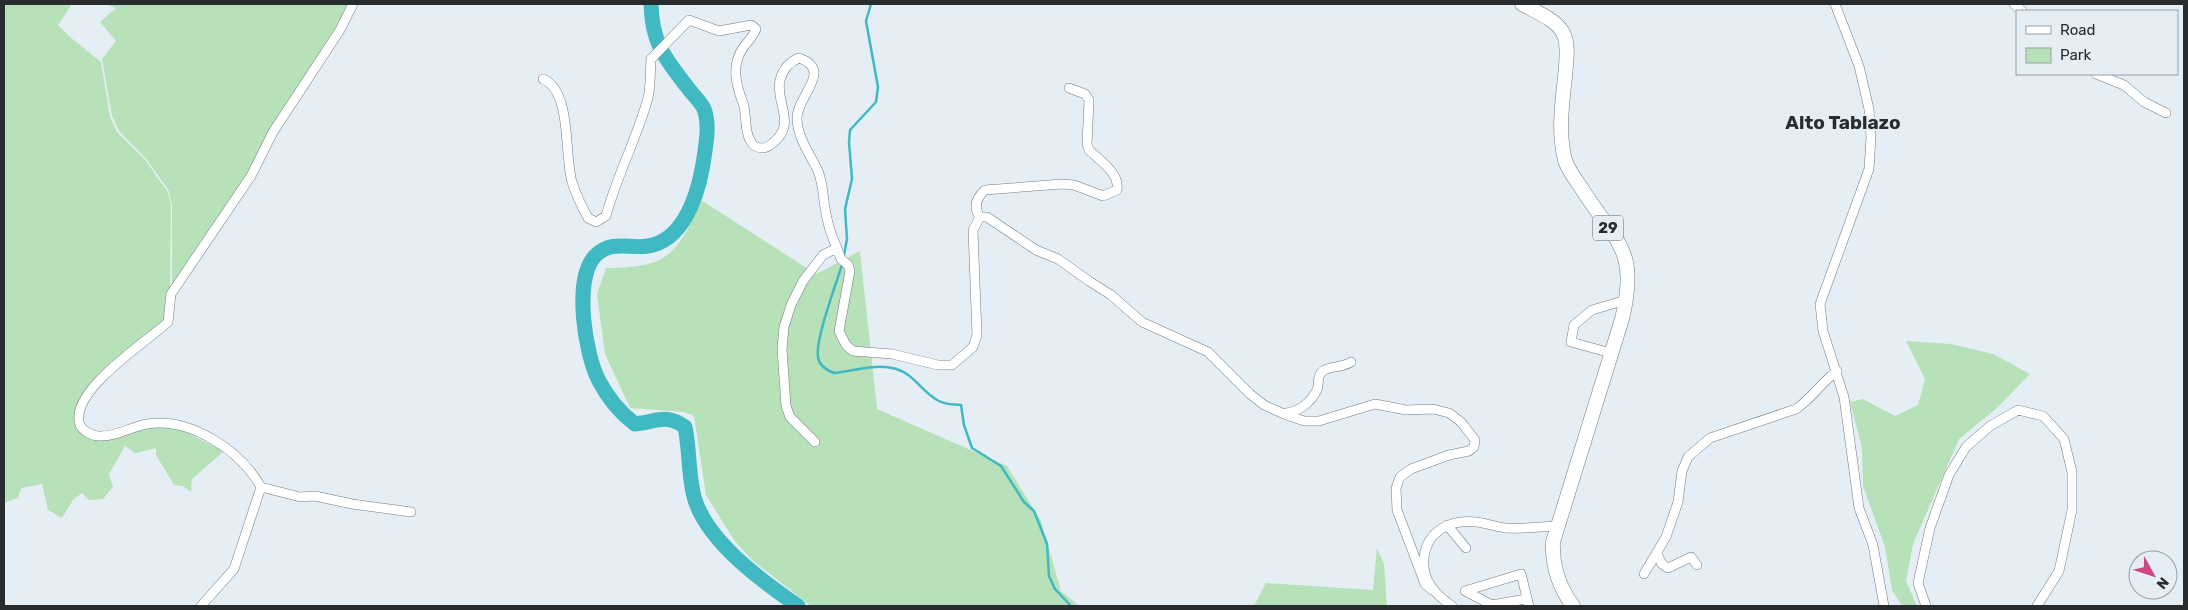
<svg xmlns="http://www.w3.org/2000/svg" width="2188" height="610" viewBox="0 0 2188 610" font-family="Rubik,sans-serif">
  <rect width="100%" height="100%" fill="#e5eef5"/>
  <!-- green -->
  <path fill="#b7e1b8" d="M4,4H72L58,25L70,37L101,62L110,117L117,132L146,161L157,177L168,192L171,205L170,290L165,321L82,397L85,435L147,427H175L224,451L192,479L191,492L183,486L174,485L156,455V448L135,453L125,446L109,474L113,487L103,499L89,500L82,493L73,500L62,518L48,510L42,484L21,488L18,498L4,503Z
    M105,4H350C300,103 234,195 172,287V205L169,191L147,160L119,131L112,116L102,59L116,41L100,22L116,8Z
    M701,200L816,274L860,251L877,409L1007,466L1041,521L1061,591L1079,606H811L753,561L734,540L706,495L694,416L684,412L630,408L605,354L597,294L606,268C621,268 650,267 663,258C682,246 693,220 701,200Z
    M1906,341L1951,344L1993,354L2030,374L1997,408L1959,439L1913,544L1906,581L1917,606H1902L1892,590L1885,547L1863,486L1862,448L1850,402L1863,399L1895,416L1918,405L1925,379Z
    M1377,548L1384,564L1387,606H1254L1266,583L1373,590Z"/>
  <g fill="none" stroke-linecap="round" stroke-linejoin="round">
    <!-- stream -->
    <path stroke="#40b9c3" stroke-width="2.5" d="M844,255L847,239L845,209L852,179L849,142L850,130L876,102L878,87L866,21L871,4
      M842,265C836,284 815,340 818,357C819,366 826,370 834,373C853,371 872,364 892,368C914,372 921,392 939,401C946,405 953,404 961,405L964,425L972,448L1001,466L1024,502L1034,511L1047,544L1049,576L1055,589L1071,606"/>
    <!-- river -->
    <path stroke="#40b9c3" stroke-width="15" d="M651,4C652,44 665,58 688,88C693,95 701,102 704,109C709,122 707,137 705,151C701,183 689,235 653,245C632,251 613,238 595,256C573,280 585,354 599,381C608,398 619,412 635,424C656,422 667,413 685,427C690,450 688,478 695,500C709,543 762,581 798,606"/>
    <defs>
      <path id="street" d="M1835,4L1859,66L1869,109L1871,137L1869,169L1820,304L1823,331L1844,397L1859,508L1873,545L1884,606
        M2014,4L2022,11
        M2096,74L2124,85L2144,102L2166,113
        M543,79C572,91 564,154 572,182C576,194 582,207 588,218L596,222L606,216C617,175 637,138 648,98C651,86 650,71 651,59L689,20L719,31L751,25L756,29C753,37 748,41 743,48C731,65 736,85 743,103C747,115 744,130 750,140C752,145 757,148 762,148C767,148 772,144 775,141C796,123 775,101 780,80C783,69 789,62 799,58C834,70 797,96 797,118C797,137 810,154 818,171C823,183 823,196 825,208C827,222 831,235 837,248
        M980,217C973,207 976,198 985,190L1062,184L1074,185L1103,196L1117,190C1120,173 1100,161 1089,150L1087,144L1089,100L1085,94L1069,88
        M1611,353L1571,342L1574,325L1592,310L1626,300
        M1286,413C1299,412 1311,402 1317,390C1320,384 1316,377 1322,372C1327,366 1342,368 1351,362
        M815,442L790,417L786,406L782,349L784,327L791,305L803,281L823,255L837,248L841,259L848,265L850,271L839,331L846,345L853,351L892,354L938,365H952L973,347L977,335L973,230L980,217H987L1036,250L1058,259L1089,281L1111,295L1142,322L1208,352L1250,394L1264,405L1284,414L1304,421H1319L1375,404L1406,410L1433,409L1449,413L1461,422L1475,440L1474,447L1469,451L1449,455L1411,469L1400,477L1396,488L1397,510L1425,584L1432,590
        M261,487L300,497L315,496L352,504L411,512
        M1447,525L1466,548
        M1657,554L1662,564L1668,568L1691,557L1697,565
        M1644,574L1666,537L1678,502L1682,471L1688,457L1710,438L1796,409C1812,398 1821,383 1837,371
        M1465,591L1521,574L1529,606
        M1465,591L1492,605L1526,599
        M201,606L234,569L261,487C240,450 190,417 147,424C130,427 116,437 99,436C92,436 83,431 80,425C68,391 147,342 168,322L171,294L251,176L273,132L340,30L353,4
        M1452,606C1436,595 1422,581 1424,559C1426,531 1451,519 1476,522C1486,523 1496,527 1506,528C1523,529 1540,527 1556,526
        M1926,606L1918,583L1930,528L1949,475L1966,447L1990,426L2018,410L2043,416L2064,439L2072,472V510L2059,571L2037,606"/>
      <path id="primary" d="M1522,4C1536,12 1558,20 1564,35C1569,47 1566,64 1565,77C1562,104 1558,133 1565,160C1568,170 1576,180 1582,189C1616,243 1639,249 1622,319L1553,542C1552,565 1559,587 1573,606"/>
    </defs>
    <!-- street casing -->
    <use href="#street" stroke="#747c83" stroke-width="10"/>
    <!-- primary casing -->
    <use href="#primary" stroke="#747c83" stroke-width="15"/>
    <!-- street -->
    <use href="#street" stroke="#fff" stroke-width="9"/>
    <!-- primary -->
    <use href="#primary" stroke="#fff" stroke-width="14"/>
  </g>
  <g text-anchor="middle" stroke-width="4" stroke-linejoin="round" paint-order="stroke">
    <!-- shield labels -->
    <rect fill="#e5eef5" stroke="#61666a" stroke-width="1" x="1593" y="215.5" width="30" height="25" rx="4"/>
    <g font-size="15" font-weight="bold" fill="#292c2f">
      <text x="1608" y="233">29</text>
    </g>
    <!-- quarter labels -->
    <g font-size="19" font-weight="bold" fill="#292c2f" stroke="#e5eef5">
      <text x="1843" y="129">Alto Tablazo</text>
    </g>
  </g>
  <!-- border -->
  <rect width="2188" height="610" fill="none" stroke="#292c2f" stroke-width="10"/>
  <!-- legend -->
  <rect x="2016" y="10" width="162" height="65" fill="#e5eef5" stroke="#9aa0a6"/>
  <rect x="2026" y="26" width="25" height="8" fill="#ffffff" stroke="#9aa0a6"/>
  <text x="2060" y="35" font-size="15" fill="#292c2f">Road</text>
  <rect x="2026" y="48" width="25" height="15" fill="#b7e1b8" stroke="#9aa0a6"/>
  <text x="2060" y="60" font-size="15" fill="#292c2f">Park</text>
  <!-- north arrow -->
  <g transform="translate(2153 575) rotate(130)"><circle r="24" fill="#e5eef5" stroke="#9aa0a6"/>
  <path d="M0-4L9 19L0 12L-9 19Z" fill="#ce4682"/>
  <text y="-8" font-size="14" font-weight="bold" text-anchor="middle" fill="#292c2f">N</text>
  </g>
</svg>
